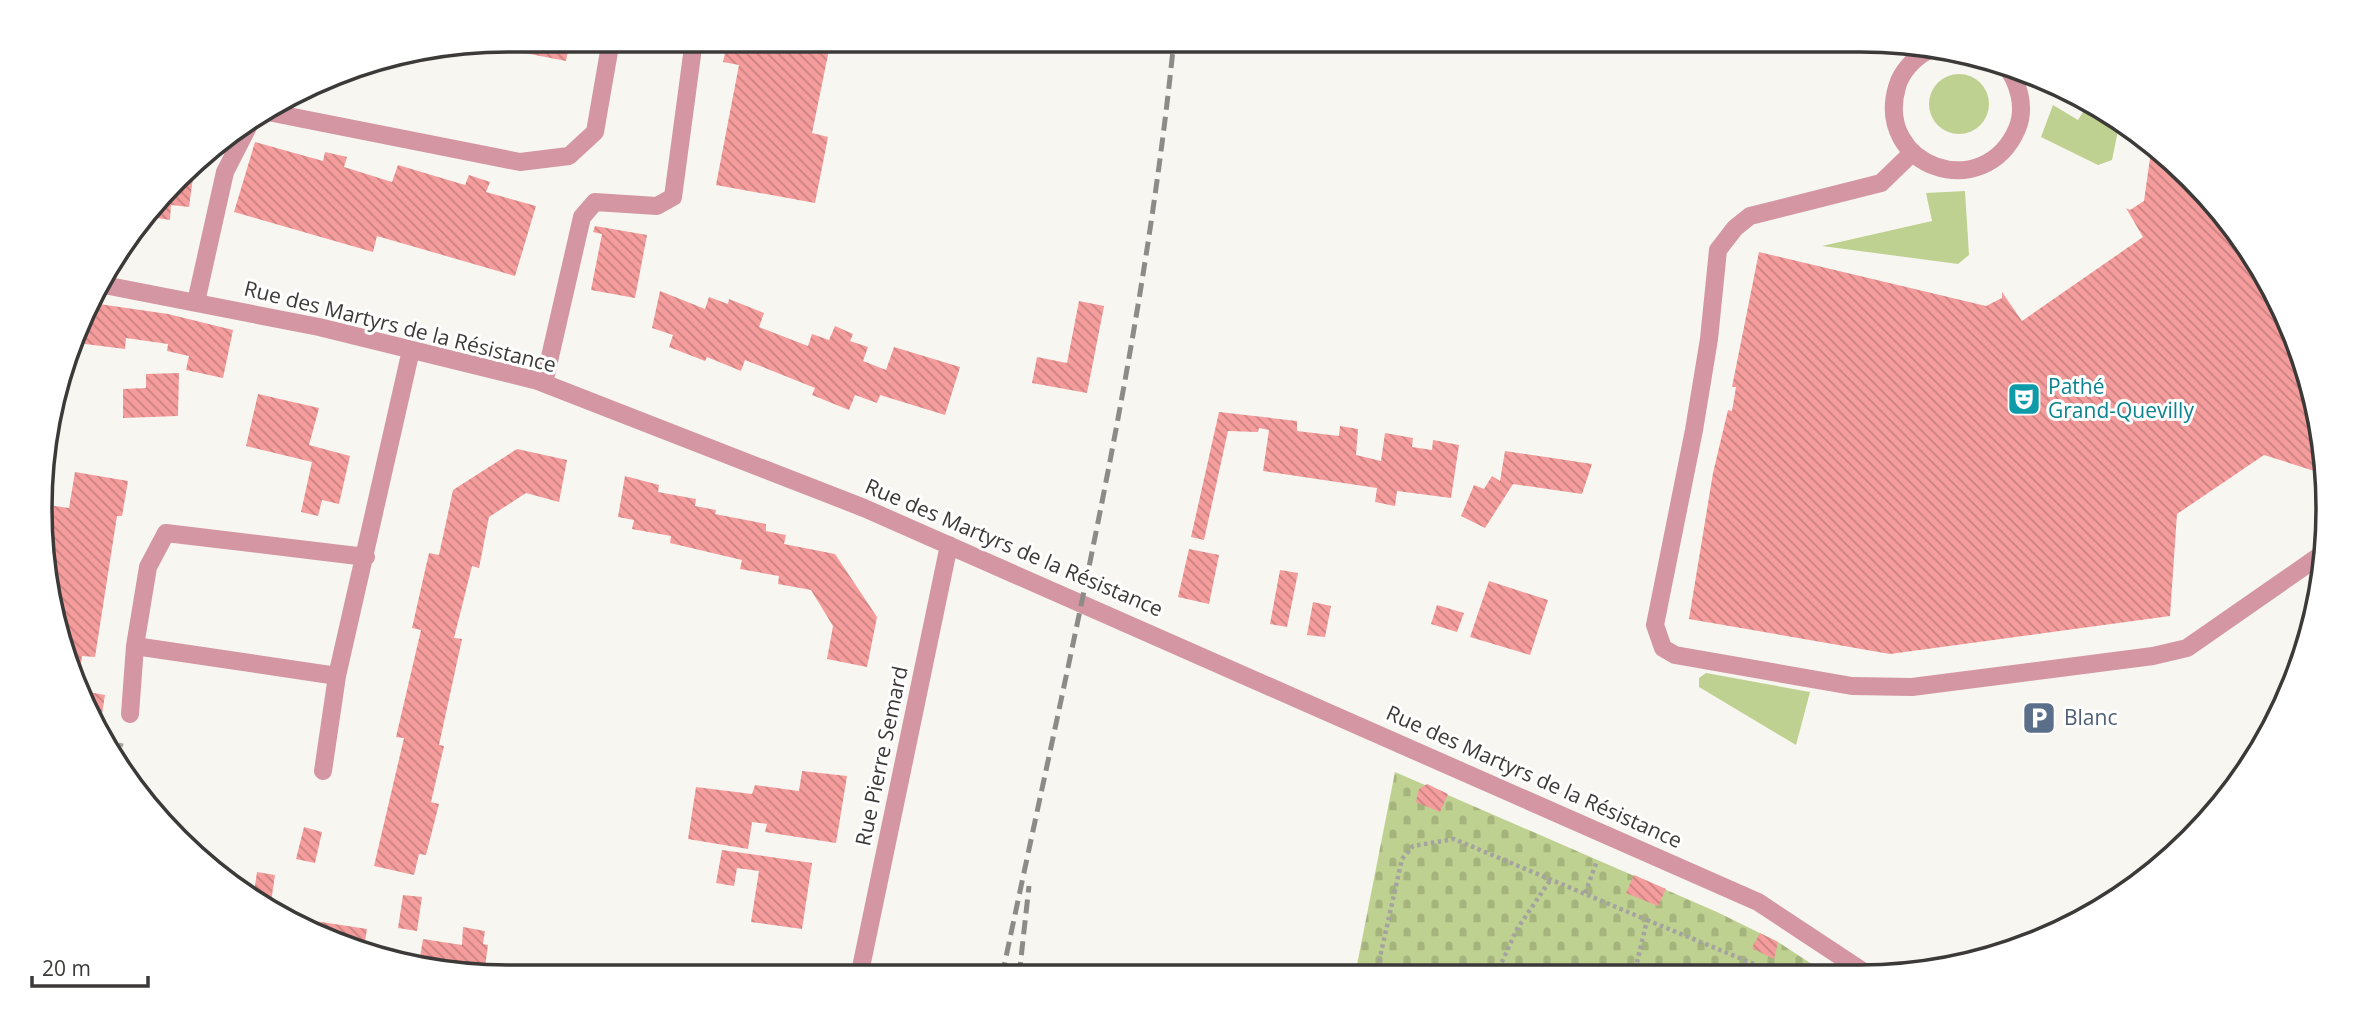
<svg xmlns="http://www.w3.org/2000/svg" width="2369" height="1018" viewBox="0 0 2369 1018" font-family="'Open Sans',sans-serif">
  <defs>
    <pattern id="cemetery-stones" width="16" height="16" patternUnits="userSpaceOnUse" patternTransform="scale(1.75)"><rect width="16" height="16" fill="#bfd190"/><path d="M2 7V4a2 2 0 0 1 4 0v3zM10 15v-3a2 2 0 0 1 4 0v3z" fill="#a5b47d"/></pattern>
    <pattern id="building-back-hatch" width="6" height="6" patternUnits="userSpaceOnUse" patternTransform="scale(1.75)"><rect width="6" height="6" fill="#f59d9c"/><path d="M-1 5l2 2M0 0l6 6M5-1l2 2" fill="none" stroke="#c88180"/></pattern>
  </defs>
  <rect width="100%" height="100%" fill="#f8f6f1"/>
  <!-- grass -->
  <path fill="#bfd190" d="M1929 104a30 30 0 1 1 60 0a30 30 0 1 1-60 0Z
    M2090,101L2120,121L2112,160L2098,165L2041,137L2053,105L2078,120Z
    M1965,191L1969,255L1958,264L1822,246L1932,221L1926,193Z
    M1706,673L1810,692L1796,745L1699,687V678Z"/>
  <!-- cemetery -->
  <path fill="url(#cemetery-stones)" d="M1395,772L1717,912L1778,942L1827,974L1355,975Z"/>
  <!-- building -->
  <path fill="url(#building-back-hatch)" d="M509,40H570L566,61L484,45Z
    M728,40H831L812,133L828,137L815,203L716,185L739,65L723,62Z
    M255,142L323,161L325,152L347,157L344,167L392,182L398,165L465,185L469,175L490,182L486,192L536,206L515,276L377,236L373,252L234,212Z
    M2152,144L2169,157L2232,224L2281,302L2313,388L2327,475L2264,455L2177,514L2170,616L1890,654L1689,619L1713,473L1728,410L1732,411L1736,387H1732L1759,252L1986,306L2002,298V292L2022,321L2143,237L2126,208L2130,210L2144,201Z
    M195,163L189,207L171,205L170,220L151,217Z
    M595,226L647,235L635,298L591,290L602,234L593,232Z
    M660,291L705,309L709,297L728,304L729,299L764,313L759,327L808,346L812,334L829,340L835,326L853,334L850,341L868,347L863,361L886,370L894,347L960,367L945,415L880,395L877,403L855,395L849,410L812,395L815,388L745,360L741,371L707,357L705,361L669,347L673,335L652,328Z
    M1079,301L1104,306L1087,393L1032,383L1037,357L1067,363Z
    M92,303L168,314L233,330L223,378L186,370L189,356L167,351L168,344L126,338L125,349L77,343Z
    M179,373L178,416L123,418V389L146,388V374Z
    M258,394L319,408L309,445L350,456L339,504L322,500L318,516L301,512L312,462L246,446Z
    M1219,412L1297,421V431L1339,436L1340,426L1358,429L1356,455L1381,461L1385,433L1413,438L1412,447L1432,450L1433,440L1459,445L1451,498L1397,491L1395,506L1375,502L1377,488L1263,471L1269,430L1259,428L1258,432L1228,431L1204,540L1191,537Z
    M517,449L567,460L559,502L526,493L489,517L479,568L472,566L454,638L462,639L439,745L444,746L431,802L439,804L426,855L419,854L414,875L374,866L404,738L396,737L421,630L412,628L429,553L439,555L453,490Z
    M1505,451L1592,464L1582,494L1513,484L1485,528L1461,516L1474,485L1484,489L1492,476L1500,481Z
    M75,472L128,481L122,516H117L95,657L82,656L79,679L49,600L40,509L41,504L69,508Z
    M625,476L659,485L658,492L696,499L695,506L716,510L715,514L766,524V531L786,535L784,544L835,554L877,617L867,667L827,659L833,626L811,590L778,584L779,576L740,569L742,560L670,543L671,536L632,529L634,520L618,517Z
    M1189,549L1219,555L1209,604L1178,597Z
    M1280,570L1298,573L1287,627L1270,624Z
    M1489,581L1548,600L1530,655L1470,637Z
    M1313,602L1331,606L1325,637L1307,635Z
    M1437,605L1464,613L1457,632L1431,624Z
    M83,691L105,695L99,732L88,704Z
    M802,771L847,776L836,843L765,832L767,824L752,822L748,849L688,839L696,787L752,794L755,785L799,791Z
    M1427,784L1448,794L1440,812L1416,802L1419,789Z
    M304,827L322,832L315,863L296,859Z
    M722,850L812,863L802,929L751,922L759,871L737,868L734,886L716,883Z
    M257,872L275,875L271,902L253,899Z
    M1634,875L1666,889L1658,906L1626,893Z
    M403,895L422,897L417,931L398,928Z
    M302,919L367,929L363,954L300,927Z
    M463,927L485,931L483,944L488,945L484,974L419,963L423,939L462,945Z
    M1760,933L1778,942L1774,959L1752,948Z"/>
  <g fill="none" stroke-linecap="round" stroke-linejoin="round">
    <!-- path -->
    <path stroke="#a4a39f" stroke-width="4.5" stroke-dasharray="3.5 3.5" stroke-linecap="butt" d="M117,760L122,741
      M1585,893L1597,861
      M1647,920L1759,966L1768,974
      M1376,975L1402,859L1413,846L1454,839L1647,920L1634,975
      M1496,975L1517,929L1551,879"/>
    <!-- minor -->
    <path stroke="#d396a2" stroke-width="18" d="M1927,51C1914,58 1901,72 1897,87C1874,167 1984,205 2017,129C2026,108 2019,81 2004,64
      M263,111L520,162L569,156L595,132L611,40
      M1912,153L1881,183L1750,216L1735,228L1718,250L1709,339L1694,430L1655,625L1663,648L1675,655L1852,686L1912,687L2153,656L2187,648L2325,552
      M99,284L319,327L538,381L864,508L1758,902L1867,974
      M196,302L225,172L252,119
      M544,383L582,217L595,202L657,206L673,197L694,40
      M337,676L135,646L148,567L166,533L366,557
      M130,714L135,646
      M323,771L337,676L411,350
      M859,977L949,545"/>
    <!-- rail -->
    <path stroke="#8d8b88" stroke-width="5" stroke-dasharray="14 7" stroke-linecap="butt" d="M1002,976C1067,666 1142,356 1174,40
      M1019,976L1029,886"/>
  </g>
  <!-- icons -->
  <defs>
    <symbol id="theatre-square" viewBox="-11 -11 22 22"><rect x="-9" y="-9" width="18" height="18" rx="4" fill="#0f9aa8" stroke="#fff"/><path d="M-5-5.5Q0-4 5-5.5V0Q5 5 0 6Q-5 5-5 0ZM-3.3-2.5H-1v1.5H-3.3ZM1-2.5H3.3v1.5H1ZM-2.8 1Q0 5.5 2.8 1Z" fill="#fff"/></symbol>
    <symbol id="parking-square" viewBox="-11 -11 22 22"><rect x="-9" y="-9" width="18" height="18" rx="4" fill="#5c6f8a" stroke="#fff"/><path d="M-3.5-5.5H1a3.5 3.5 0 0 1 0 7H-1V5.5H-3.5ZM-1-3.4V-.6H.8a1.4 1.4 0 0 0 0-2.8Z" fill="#fff"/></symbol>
  </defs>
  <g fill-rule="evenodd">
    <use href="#theatre-square" x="2005" y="380" width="38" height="38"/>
    <use href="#parking-square" x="2020" y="699" width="38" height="38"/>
  </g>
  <g text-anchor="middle" stroke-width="6" stroke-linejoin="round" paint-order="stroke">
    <!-- street labels -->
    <g font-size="21" fill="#3b3a38" stroke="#fff">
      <text transform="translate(400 327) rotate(14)" y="7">Rue des Martyrs de la Résistance</text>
      <text transform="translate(1014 548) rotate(23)" y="7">Rue des Martyrs de la Résistance</text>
      <text transform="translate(882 756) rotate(-78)" y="7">Rue Pierre Semard</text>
      <text transform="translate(1534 777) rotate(24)" y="7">Rue des Martyrs de la Résistance</text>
    </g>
    <!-- culture labels -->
    <g font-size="21" fill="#0d838f" stroke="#fff" text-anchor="start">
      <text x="2048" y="394">Pathé<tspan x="2048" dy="24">Grand-Quevilly</tspan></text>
    </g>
    <!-- service labels -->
    <g font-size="21" fill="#4e5e75" stroke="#fff" text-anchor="start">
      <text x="2064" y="725">Blanc</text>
    </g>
  </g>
  <!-- crop -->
  <path d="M0 0H2369V1018H0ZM508 52H1860A456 456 0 0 1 2316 508V509A456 456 0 0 1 1860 965H508A456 456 0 0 1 52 509V508A456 456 0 0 1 508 52Z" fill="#fff" fill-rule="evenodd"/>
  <path fill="none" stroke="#3b3a38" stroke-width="3.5" d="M508 52H1860A456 456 0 0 1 2316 508V509A456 456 0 0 1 1860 965H508A456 456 0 0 1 52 509V508A456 456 0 0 1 508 52Z"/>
  <!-- scale -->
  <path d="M32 976v10h116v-10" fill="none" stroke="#3b3a38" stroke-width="3.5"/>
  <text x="42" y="976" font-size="21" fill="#3b3a38" stroke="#ffffff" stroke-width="5" paint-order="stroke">20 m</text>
</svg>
